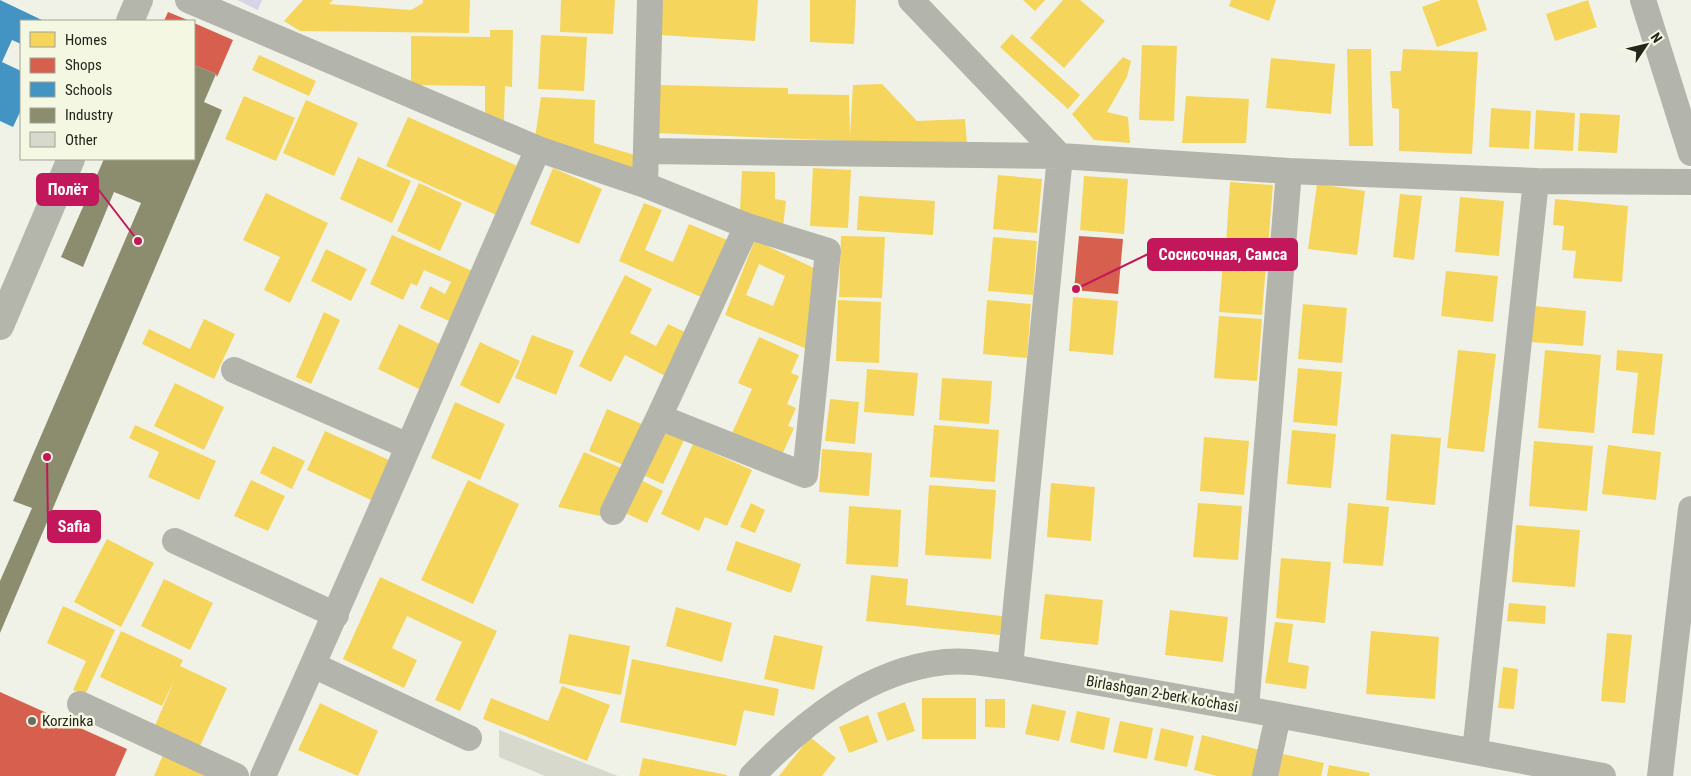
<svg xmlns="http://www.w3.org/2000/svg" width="1691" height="776" viewBox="0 0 1691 776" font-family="'Roboto Condensed',sans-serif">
  <rect width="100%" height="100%" fill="#f0f2e7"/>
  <!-- green -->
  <path fill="#d6d4e7" d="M237,0H262L258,10Z"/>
  <!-- homes -->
  <path fill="#f6d55c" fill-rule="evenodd" d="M303,0H333L329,4L411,10L423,3V0H470L469,33L300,31L284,21Z
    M561,0H615L613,34L560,32Z
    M662,0H758L755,41L661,35Z
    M810,0H856L854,44L810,42Z
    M1023,0H1045L1035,11Z
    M1063,0H1080L1105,21L1064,68L1030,38Z
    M1231,0H1276L1269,21L1229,6Z
    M1441,0H1477L1487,30L1437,47L1422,7Z
    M1588,0L1597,27L1555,41L1546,14Z
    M490,30H513L512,87L505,86L504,120H485V86L411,85V36L490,37Z
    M1012,34L1080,95L1068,109L1000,47Z
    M541,35L587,37L584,91L538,89Z
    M1142,45L1177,46L1174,121L1139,120Z
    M1347,49H1371L1373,146H1349Z
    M1403,49L1478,52L1472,154L1399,151V109L1392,108L1390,71H1401Z
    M259,55L316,81L309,96L252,70Z
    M1123,57L1131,61L1127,77L1107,112L1128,117L1130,143L1094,140L1072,114Z
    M1271,58L1335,64L1331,114L1266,108Z
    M882,84L917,121L965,119L967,143L850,141L655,133L659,85L788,88V94L849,95L850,135L853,85Z
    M244,96L295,118L276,161L225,139Z
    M1186,96L1249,99L1246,143H1182Z
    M541,97L595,100L594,143L642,157L639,175L535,138Z
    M306,100L358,123L334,176L283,153Z
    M1491,108L1531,111L1529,149L1489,147Z
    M1536,110L1575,113L1573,151L1534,149Z
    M1580,113L1620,115L1617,153L1578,151Z
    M408,117L524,169L503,218L386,166Z
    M358,157L411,181L392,223L340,199Z
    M553,168L602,189L579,244L530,224Z
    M813,168L851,170L848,228L810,226Z
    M742,171L775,172V199L786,201L783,227L740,210Z
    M998,175L1042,179L1037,233L993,229Z
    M1084,176L1128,179L1124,234L1080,230Z
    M1230,182L1273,185L1268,247L1226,244Z
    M419,183L462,203L440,251L397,231Z
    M1317,184L1365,191L1357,255L1308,249Z
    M266,193L328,223L290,303L264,290L280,257L243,240Z
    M1400,194L1422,196L1414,260L1393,257Z
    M859,196L935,201L933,235L857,230Z
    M1460,197L1504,201L1499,256L1455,252Z
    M1555,199L1628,206L1622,282L1573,278L1576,251L1562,250L1564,226L1553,225Z
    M644,203L662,210L645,250L673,262L689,224L732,242L708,300L619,261Z
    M392,235L479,274L456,324L420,308L430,286L445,294L451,282L424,270L417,286L411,283L403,300L370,284Z
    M841,236L885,237L882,298L839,297Z
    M993,237L1037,241L1033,295L988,291Z
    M755,240L818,270L807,349L725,315ZM759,264L785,276L773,306L746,295Z
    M326,249L367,269L351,301L311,281Z
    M1224,250L1267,253L1262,315L1219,312Z
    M1446,271L1498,276L1493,322L1441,316Z
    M625,275L652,289L630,333L656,346L668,324L689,334L667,377L625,355L611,382L579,366Z
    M1073,297L1118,301L1113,355L1069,351Z
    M838,300L881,302L879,363L836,361Z
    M987,300L1031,304L1027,358L983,354Z
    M1303,304L1347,308L1342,363L1298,359Z
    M1535,306L1586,311L1583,346L1531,342Z
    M324,312L340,320L311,384L296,377Z
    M1219,316L1262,319L1257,381L1214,378Z
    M204,319L235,334L214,379L142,344L149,329L190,349Z
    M399,324L442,345L421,390L378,369Z
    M532,335L574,351L556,395L515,378Z
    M759,337L799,355L791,373L799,376L787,404L796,408L788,426L794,428L782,455L732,433L752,389L738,383Z
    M480,342L520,361L499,404L460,385Z
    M1458,350L1496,354L1484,452L1447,448Z
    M1545,350L1601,355L1594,433L1538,428Z
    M1617,350L1663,354L1654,435L1632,433L1638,373L1616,370Z
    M1298,368L1342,372L1337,426L1293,422Z
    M867,369L918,373L914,416L864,412Z
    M942,378L992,381L989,424L939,420Z
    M175,383L224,407L204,450L154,426Z
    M830,399L859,402L855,444L825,441Z
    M455,402L505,424L480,480L431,458Z
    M607,409L649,427L631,468L589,451Z
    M135,425L216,461L199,500L148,477L159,452L129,438Z
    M934,425L999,430L995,482L930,477Z
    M664,430L684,440L663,484L643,475Z
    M1292,430L1336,434L1331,488L1287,484Z
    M325,431L389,460L371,500L307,470Z
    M1391,434L1441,438L1435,505L1386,500Z
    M1204,437L1249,441L1244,495L1200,491Z
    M1534,441L1593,446L1587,511L1529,506Z
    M693,444L752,470L727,526L705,517L699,531L661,514Z
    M1608,445L1661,452L1656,500L1602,494Z
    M273,446L305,461L292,489L260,473Z
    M822,449L872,453L869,496L819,492Z
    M584,452L626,470L610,518L558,507Z
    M251,480L285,496L268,531L234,516Z
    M468,480L519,504L473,604L421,580Z
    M641,480L663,491L647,523L625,513Z
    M1051,483L1095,487L1091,541L1047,537Z
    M929,485L996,490L991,559L925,555Z
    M751,503L765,510L755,533L740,527Z
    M1198,503L1242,506L1238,560L1193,557Z
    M1348,503L1389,507L1383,566L1343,563Z
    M849,506L901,510L898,567L846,564Z
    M1516,525L1580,530L1575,587L1512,582Z
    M107,539L154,563L121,627L74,602Z
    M736,541L801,564L791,593L726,570Z
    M1281,558L1331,562L1325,623L1276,618Z
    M871,575L908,579L906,605L1002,616L1000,635L866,621Z
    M380,577L497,631L460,711L435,700L462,642L407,616L392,648L417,660L404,688L343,659Z
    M164,579L213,603L190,650L141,626Z
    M1045,594L1103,600L1098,645L1040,639Z
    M1509,603L1546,606L1545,624L1507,621Z
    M63,606L115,630L85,695L73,690L86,661L47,643Z
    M676,607L732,623L722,662L666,646Z
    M1170,610L1228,617L1223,662L1165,655Z
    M1275,622L1293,624L1288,662L1309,666L1306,689L1265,683Z
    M121,631L183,660L180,666L227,688L199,748L154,728L175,679L162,706L100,677Z
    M1371,631L1439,637L1435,699L1366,694Z
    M1607,633L1632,635L1625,703L1601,701Z
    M569,634L630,646L621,695L559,683Z
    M774,635L823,646L814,690L764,679Z
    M632,659L779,689L774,716L744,710L736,746L620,722Z
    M1503,667L1518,669L1514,709L1498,708Z
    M562,686L610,705L587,761L483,719L491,698L548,721Z
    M922,698H976V739H922Z
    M985,699H1005V728L985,727Z
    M905,702L915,731L887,741L877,713Z
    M320,703L378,731L358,776L298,750Z
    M1032,704L1066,711L1059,741L1025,734Z
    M1077,711L1110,718L1104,750L1070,742Z
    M868,715L878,742L849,753L839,727Z
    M1120,721L1153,728L1147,759L1113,752Z
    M1161,728L1194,736L1187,767L1154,760Z
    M1202,735L1260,750L1253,776H1217L1194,770Z
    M810,737L836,758L822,776H779Z
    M1283,754L1324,763L1321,776H1278Z
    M163,755L209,776H154Z
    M643,758L727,775V776H639Z
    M1329,765L1370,773L1369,776H1327Z"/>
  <!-- shops -->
  <path fill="#d6604d" d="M168,12L190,21H164Z
    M194,23L233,40L217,77L216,74L194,65Z
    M1079,236L1123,239L1118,294L1074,290Z
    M0,692L127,749L115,776H0Z"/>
  <!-- schools -->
  <path fill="#4393c3" d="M0,0L44,21H21V44L12,40L2,62L21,71V110L13,127L0,121Z"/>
  <!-- industry -->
  <path fill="#8c8c6e" d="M194,65L216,74L204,102L222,110L0,633V581L32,508L13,501L141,203L114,192L83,267L61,257L104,159H194Z"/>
  <!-- building -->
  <path fill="#d7d9cc" d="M499,730L618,776H545L499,757Z"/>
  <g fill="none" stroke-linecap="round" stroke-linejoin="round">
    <!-- minor -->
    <path stroke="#b3b4ac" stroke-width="26" d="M188,0L538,149L645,185L650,0
      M911,0L1060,156L1289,171L1536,181L1691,182
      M1643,0L1691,153
      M646,151L1060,156L1010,667
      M645,185L747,226L828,251L805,475L659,417
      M234,370L408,446
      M613,512L659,417L747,226
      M175,541L336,615
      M313,665L469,738
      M80,704L236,776
      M1246,709L1289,171
      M1475,752L1536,181
      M263,776C357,568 446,358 538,149
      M752,776C804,722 868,670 945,662C967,660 988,664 1010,667L1246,709L1603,776
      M1265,776L1278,716
      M1660,776L1691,509"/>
    <!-- major -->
    <path stroke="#b4b6ac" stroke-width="28" d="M130,21L139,0
      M0,326L71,159"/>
  </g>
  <!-- markers -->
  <circle fill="#6b6d64" stroke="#f4f7e2" stroke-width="2" cx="32" cy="721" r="5"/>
  <g text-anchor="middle" stroke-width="5" stroke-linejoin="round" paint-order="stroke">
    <!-- street labels -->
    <g font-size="15" fill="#24261e" stroke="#f4f7e2">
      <text transform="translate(1162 694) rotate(10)" y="5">Birlashgan 2-berk ko'chasi</text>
    </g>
    <!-- poi labels -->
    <g font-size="15" fill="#24261e" stroke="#f4f7e2" text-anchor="start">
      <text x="42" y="726">Korzinka</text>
    </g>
  </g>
  <!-- callouts -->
  <path fill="none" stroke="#c2185b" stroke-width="2" d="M138 241L98 189M1076 289L1148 254M47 457L48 526"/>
  <g fill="#c2185b" stroke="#f4f7e2" stroke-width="2">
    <circle cx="138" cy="241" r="5"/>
    <circle cx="1076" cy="289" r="5"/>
    <circle cx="47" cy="457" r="5"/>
  </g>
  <g fill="#c2185b" stroke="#c2185b" stroke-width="2">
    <rect x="37" y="174" width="61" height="31" rx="5"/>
    <rect x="1148" y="239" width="149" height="31" rx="5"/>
    <rect x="48" y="511" width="52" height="31" rx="5"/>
  </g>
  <g font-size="16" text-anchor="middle" font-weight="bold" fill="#fff">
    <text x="68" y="195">Полёт</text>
    <text x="1223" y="260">Сосисочная, Самса</text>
    <text x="74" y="532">Safia</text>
  </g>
  <!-- legend -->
  <rect x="20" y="20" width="175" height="140" fill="#f4f7e2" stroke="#a1a394"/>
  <rect x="30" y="32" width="25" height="15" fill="#f6d55c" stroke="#a1a394"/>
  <text x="65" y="45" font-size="15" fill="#24261e">Homes</text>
  <rect x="30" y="58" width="25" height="15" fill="#d6604d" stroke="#a1a394"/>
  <text x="65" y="70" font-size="15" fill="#24261e">Shops</text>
  <rect x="30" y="82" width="25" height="15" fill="#4393c3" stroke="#a1a394"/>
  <text x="65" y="95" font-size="15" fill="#24261e">Schools</text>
  <rect x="30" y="108" width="25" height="15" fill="#8c8c6e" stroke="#a1a394"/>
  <text x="65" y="120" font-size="15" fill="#24261e">Industry</text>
  <rect x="30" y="132" width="25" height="15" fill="#d7d9cc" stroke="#a1a394"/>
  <text x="65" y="145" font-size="15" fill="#24261e">Other</text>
  <!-- north arrow -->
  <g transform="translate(1646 45) rotate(55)" stroke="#f4f7e2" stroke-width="4" paint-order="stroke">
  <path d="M0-4L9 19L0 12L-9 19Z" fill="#24261e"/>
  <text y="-8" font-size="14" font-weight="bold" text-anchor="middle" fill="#24261e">N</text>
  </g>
</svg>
